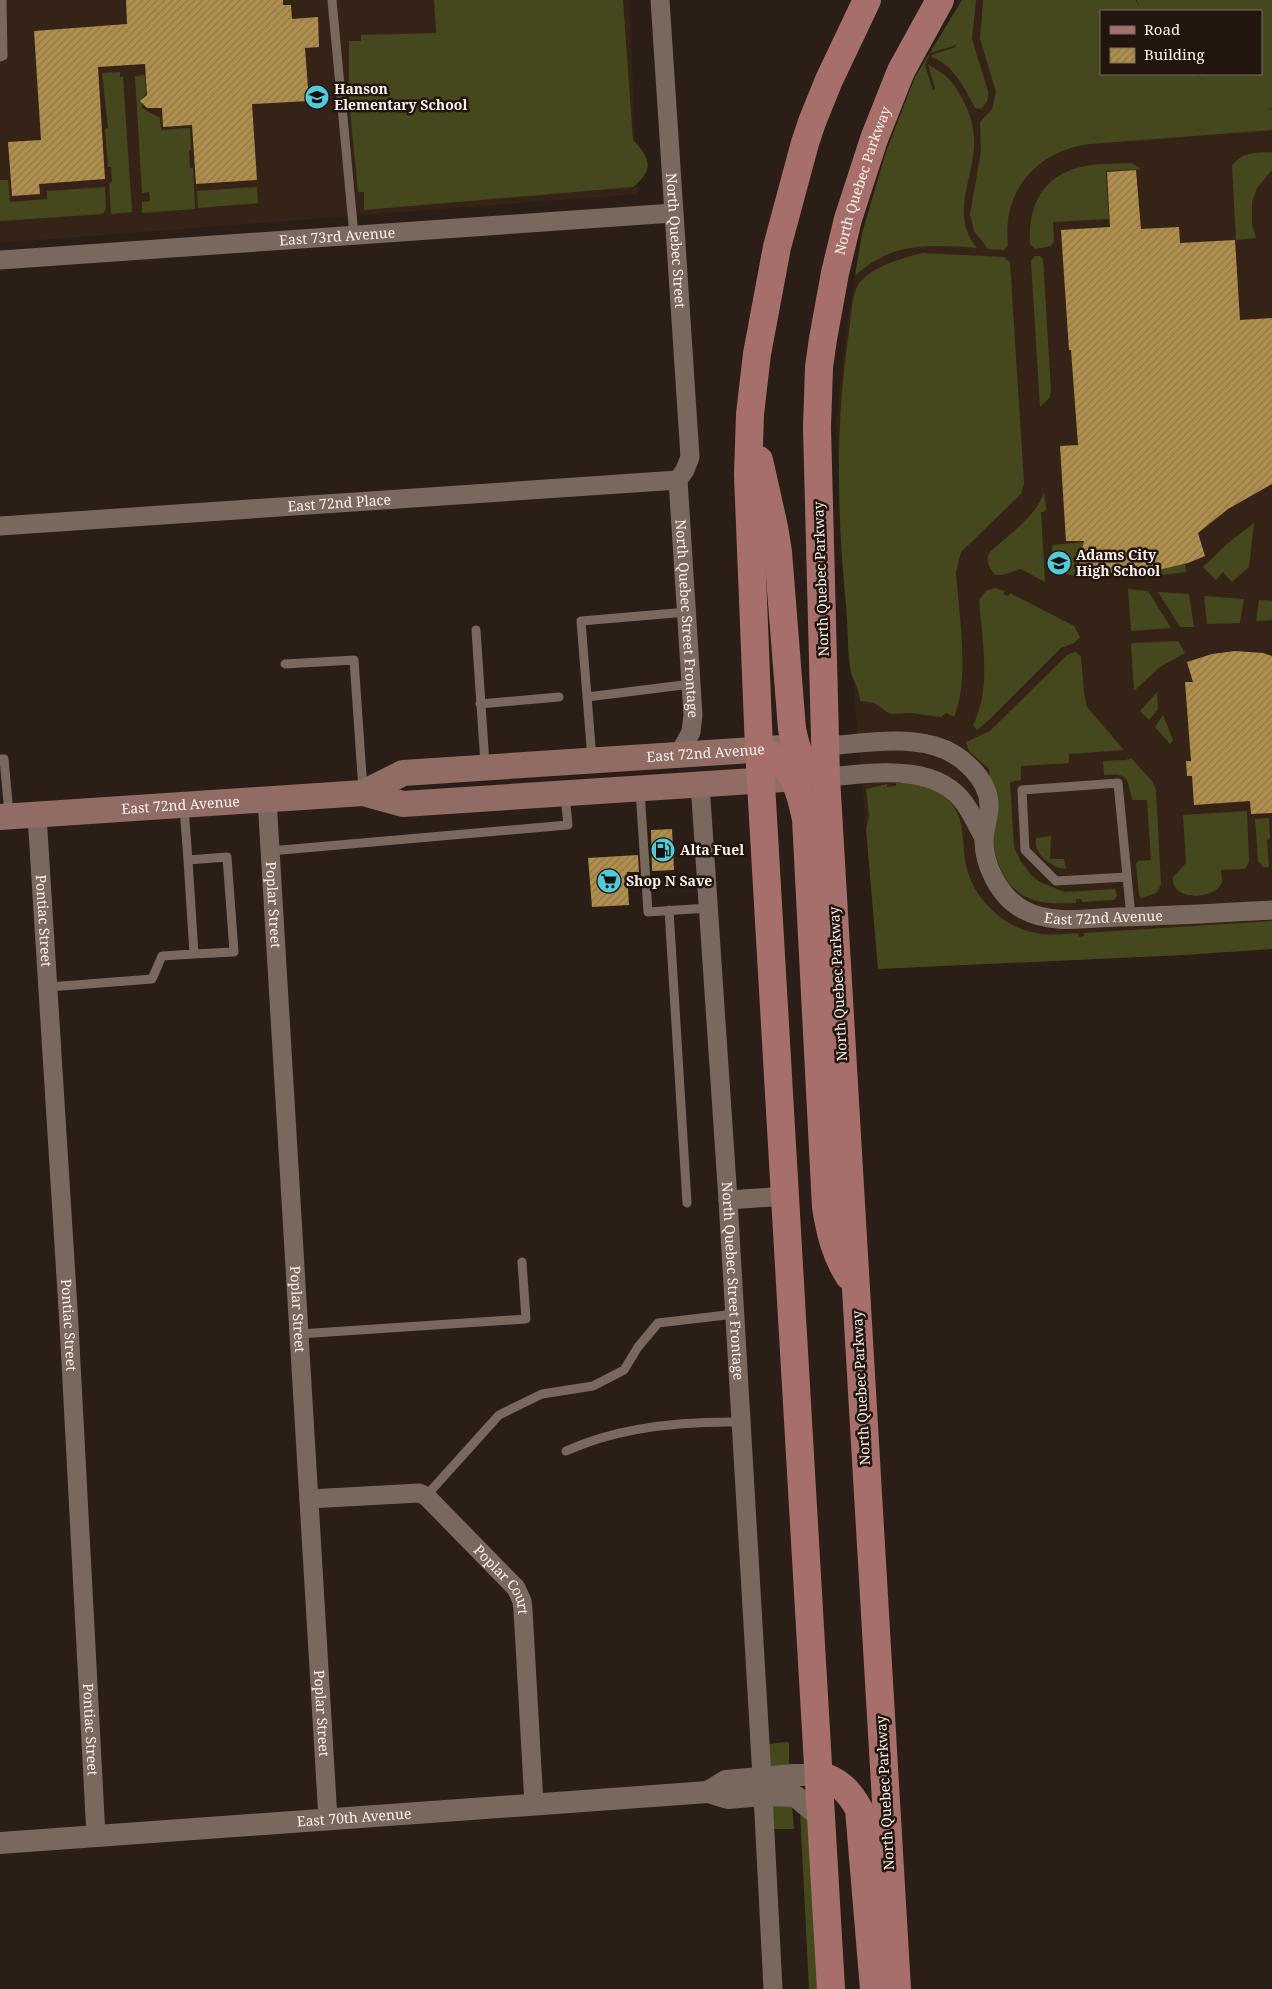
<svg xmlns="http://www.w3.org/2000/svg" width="1272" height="1989" viewBox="0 0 1272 1989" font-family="'Noto Serif',serif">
  <defs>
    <pattern id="building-hatch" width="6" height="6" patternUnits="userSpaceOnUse" patternTransform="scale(1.25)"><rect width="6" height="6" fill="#b08e4c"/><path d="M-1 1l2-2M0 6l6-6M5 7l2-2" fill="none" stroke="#8d764a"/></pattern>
  </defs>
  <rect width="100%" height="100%" fill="#2b1e16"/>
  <!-- built -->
  <path fill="#362317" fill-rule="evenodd" d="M0,0H629L638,194L0,243Z
    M962,0H1272V949L1184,955L878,969L855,702L836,425L846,329L862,233L886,152L915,77ZM1101,11H1261V74H1101Z"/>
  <!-- grass -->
  <path fill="#44481c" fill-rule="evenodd" d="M434,0H623L633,140C650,158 655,169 633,187L364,210V192H358L349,100V41H361V35L436,33Z
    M962,0H976L972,39L988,91C989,99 987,103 981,109L975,108C966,90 952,63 931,57L932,55L956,47V45L930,53L925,65L933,90L935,89L928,64C934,69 941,72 947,77C953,83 959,92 963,100C971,115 975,130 974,148C971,184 951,217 977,248C931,245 892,241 855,276L862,233L886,152L915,77Z
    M983,0H1136L1140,9L1137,0H1272V109L1266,108L1272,110V130L1090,144C1036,151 1002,191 1008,245L1004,250L988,249L974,231L970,214L981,151L980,122L992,109L996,92L980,39ZM1101,11H1261V74H1195L1203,80L1194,74H1101Z
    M120,72V77H123L132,212L111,214L109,183L112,182L111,167H108L105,129L108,128L102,73Z
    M145,75L146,93L142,99V108L160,118L161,130L190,128L191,150L189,151L190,168H193L195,209L142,213V202L150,201L149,192L142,193L135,76Z
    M1272,152V170L1257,188L1252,202V224L1256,238L1236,240L1232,166C1242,151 1256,153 1272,152Z
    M1132,163L1141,169L1106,171L1109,219L1053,222L1054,241L1051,246L1035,249L1030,244C1028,207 1041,176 1081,167C1097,163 1115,164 1132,163Z
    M0,180H8L10,202L47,199V191L105,187L106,209L103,214L0,221Z
    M257,187L258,203L198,208L197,191Z
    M923,253L1004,257L1010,262L1024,483L1021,494L961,552L956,573C959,615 970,680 954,717L946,713L941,717L910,713L890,714L874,703L860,701C860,690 854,683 851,673C847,651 848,627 846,605C837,514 835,423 849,332C851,318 851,300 857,287C868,267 902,258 923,253Z
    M1035,256H1040L1043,259L1051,390L1050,397L1040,407L1031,261Z
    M1044,491L1046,509L1044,512H1041L1045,582L1021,569L1002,575H995C989,568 985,560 990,552C1006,537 1040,513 1044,491Z
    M1254,523L1249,567L1232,582L1223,572L1216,580L1203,567L1228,543Z
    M1084,542L1076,570L1092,573L1091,579L1065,574L1053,569L1052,545Z
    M1185,564L1186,572L1140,578L1138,573Z
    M995,588L1005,591L1003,594L1008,596L1010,593L1074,626L1080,637L1074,643L1061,648L989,720L977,730L973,725C992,688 982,641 979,600L986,591Z
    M1128,589L1148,591L1171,628L1131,631Z
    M1158,592L1189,594L1194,627H1180Z
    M1204,596L1244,599L1240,623L1207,624Z
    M1259,600L1272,601V620L1256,621Z
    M1178,641L1185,653L1160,667L1134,691L1131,643Z
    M1075,652L1081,656L1084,693L1087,707L1124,750L1069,754V763L1021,766V780L1010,782L1014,847L1020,860L1031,875L1040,882L1064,892L1115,889L1117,896L1114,900L1082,902L1081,899H1076V903C1065,903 1052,904 1041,902C983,890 992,815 989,769L969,751L966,742L990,731L1067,655Z
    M1157,692L1158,709L1149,720L1140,711Z
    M1163,715L1173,740L1170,744L1155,727Z
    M1131,758L1152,781L1156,790L1161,885L1156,893L1142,898L1139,896L1136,864L1138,861L1151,860L1147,800H1133C1126,783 1132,772 1105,775L1104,774L1103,761L1126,760Z
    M896,783C923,782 952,792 960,820C964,836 963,853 967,869C975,900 1005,928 1036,933C1049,936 1064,934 1078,933L1079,937L1084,936V933L1272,921V949L1184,955L878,969L866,829L869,817L866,789L887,784V787L896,786Z
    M1247,811L1249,862L1245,869L1221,870C1221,873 1222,879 1222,882C1217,900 1170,902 1173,877L1186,863L1183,815Z
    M1269,818L1270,839L1267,840L1269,867H1263L1258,861L1255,819Z
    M1051,836L1050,859H1064L1066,869C1052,868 1033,854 1036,838Z
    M787,1742L789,1743V1766H765L767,1744Z
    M775,1805H792L794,1829H771V1808Z
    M800,1811L809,1822L819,1989H809Z"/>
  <!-- building -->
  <path fill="url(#building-hatch)" d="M126,0H283V5H291L292,19L318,17L319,47L305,48L309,101L252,104L257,180L196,184L192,125L163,127L162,108H147L140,101L147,95L145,64L98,67L105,179L39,184L40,194L12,196L8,142L41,140L34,31L127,24Z
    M1136,170L1141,229L1179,227L1180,243L1235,240L1240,320L1272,318V484L1228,509L1198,533L1205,556L1188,563L1150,572L1106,573L1077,570L1084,541H1066L1060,446L1078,445L1071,350H1069L1061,230L1110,227L1107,172Z
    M1235,651L1263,653L1272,656V813L1251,814L1250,801L1194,805L1192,776H1187L1186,761H1191L1185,682H1193L1187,662L1212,654Z
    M672,829L674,870L652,871L651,830Z
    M638,855L639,872H627L629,905L592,907L588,858Z"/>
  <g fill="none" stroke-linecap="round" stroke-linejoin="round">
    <!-- service -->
    <path stroke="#78685e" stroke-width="9" d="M332,0L354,235
      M0,57L3,56L2,0
      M476,630L485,764
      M285,664L354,660L363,790
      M587,697L691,684
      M480,704L559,697
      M0,759H4L9,814
      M592,759L581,621L687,612
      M640,791L648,912L708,908
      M184,808L188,860L227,857L234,952L194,954L188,860
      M270,851L568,825L565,796
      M1127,877L1056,881L1025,850L1022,790L1118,783L1131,917
      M669,910L687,1203
      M49,987L152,979L162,956L194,954
      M299,1334L526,1319L522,1262
      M566,1451C620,1426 683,1421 742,1422
      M426,1496L499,1415L542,1394L593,1386L624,1370L638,1347L658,1323L735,1314"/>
    <!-- minor -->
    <g stroke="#78685e" stroke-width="19">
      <path id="s1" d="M660,0L690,457L685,470L678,480"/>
      <path id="s2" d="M0,260L673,213"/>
      <path id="s3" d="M678,480L693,715L691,732L679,754"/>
      <path id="s4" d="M0,526L678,480"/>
      <path id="s5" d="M825,746C860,744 900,736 935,746C960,753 990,779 989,807C989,817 985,827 984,837C983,864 999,897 1024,910C1051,925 1087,918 1117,917C1169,916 1220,913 1272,910"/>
      <path d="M826,777C870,774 935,761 965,804C972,814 978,827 984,838"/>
      <path id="s6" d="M700,784L728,1200L762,1777"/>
      <path id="s7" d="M267,799L328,1819"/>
      <path id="s8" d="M37,815L69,1325L96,1836"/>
      <path d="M728,1200L786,1196"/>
      <path id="s9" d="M309,1499L419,1493L426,1496L516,1588L522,1601L523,1610L534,1804"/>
      <path d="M763,1795L773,1989"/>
    </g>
    <!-- tertiary -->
    <g stroke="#78685e" stroke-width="22">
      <path d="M708,1792L726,1781L794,1775H819"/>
      <path id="s10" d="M0,1843L708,1792L728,1798L763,1795L795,1796L821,1817"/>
    </g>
    <!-- secondary -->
    <g stroke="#906c64" stroke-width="26">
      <path id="s11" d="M363,793L403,773L782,748"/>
      <path id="s12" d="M0,817L363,793L403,804L813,777"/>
    </g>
    <!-- primary -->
    <g stroke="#a76f6b" stroke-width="28">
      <path d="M759,460L774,527L778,552L792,729C797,752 799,763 822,775"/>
      <path d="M759,749C793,764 799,785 806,819L826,1207C830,1232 835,1254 849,1276"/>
      <path d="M819,1775C839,1781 849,1791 859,1809L874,1989"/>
      <path d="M831,1989L759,749L748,475L750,414L757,354L777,247L805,143L812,122L829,80L867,0"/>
      <path id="s13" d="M897,1989L826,777L817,427L819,367L823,339L835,273L848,219L874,139L901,71L940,0"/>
    </g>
  </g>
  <!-- icons -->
  <defs>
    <symbol id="school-disc" viewBox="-11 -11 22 22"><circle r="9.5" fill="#52cbd9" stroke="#21150d"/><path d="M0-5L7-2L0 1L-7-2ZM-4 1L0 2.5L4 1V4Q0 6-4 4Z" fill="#111"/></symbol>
    <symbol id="fuel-disc" viewBox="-11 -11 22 22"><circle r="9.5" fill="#52cbd9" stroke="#21150d"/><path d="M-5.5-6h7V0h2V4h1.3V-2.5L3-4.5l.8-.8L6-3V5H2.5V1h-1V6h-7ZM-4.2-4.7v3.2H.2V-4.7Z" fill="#111"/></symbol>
    <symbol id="supermarket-disc" viewBox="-11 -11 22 22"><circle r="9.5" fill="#52cbd9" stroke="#21150d"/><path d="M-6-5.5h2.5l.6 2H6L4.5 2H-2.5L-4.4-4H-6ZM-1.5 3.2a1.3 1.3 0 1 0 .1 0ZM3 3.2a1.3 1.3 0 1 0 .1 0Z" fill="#111"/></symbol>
  </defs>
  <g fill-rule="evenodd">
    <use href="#school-disc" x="303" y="83" width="28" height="28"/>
    <use href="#school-disc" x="1045" y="549" width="28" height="28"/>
    <use href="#fuel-disc" x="649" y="836" width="28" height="28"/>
    <use href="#supermarket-disc" x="595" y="867" width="28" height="28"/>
  </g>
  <g text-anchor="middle" stroke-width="5" stroke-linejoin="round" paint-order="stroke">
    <!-- poi labels -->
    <g font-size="14" font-weight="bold" fill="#fbf1ec" stroke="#21150d" text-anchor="start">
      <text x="334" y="94">Hanson<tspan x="334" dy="16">Elementary School</tspan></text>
      <text x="1076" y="560">Adams City<tspan x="1076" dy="16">High School</tspan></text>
      <text x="680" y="855">Alta Fuel</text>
      <text x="626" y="886">Shop N Save</text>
    </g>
    <!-- street labels -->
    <g font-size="14" fill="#fbf1ec" stroke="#21150d">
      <text dy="5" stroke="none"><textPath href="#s13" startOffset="1816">North Quebec Parkway</textPath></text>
      <text dy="5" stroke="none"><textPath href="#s2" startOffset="338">East 73rd Avenue</textPath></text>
      <text dy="5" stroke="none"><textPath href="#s1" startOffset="241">North Quebec Street</textPath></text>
      <text dy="5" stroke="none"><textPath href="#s4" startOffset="340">East 72nd Place</textPath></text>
      <text transform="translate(821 579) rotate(-92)" y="5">North Quebec Parkway</text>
      <text dy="5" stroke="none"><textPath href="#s3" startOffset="139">North Quebec Street Frontage</textPath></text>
      <text dy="5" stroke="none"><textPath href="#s11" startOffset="348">East 72nd Avenue</textPath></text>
      <text dy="5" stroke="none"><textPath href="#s12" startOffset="181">East 72nd Avenue</textPath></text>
      <text dy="5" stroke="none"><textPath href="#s7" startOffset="106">Poplar Street</textPath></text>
      <text dy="5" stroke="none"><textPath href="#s5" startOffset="396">East 72nd Avenue</textPath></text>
      <text dy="5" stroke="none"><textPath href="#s8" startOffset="106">Pontiac Street</textPath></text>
      <text transform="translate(838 984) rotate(-93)" y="5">North Quebec Parkway</text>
      <text dy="5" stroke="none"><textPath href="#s6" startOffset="498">North Quebec Street Frontage</textPath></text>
      <text dy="5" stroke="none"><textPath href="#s7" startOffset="511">Poplar Street</textPath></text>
      <text dy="5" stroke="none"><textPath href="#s8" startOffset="511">Pontiac Street</textPath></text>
      <text transform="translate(861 1388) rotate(-93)" y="5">North Quebec Parkway</text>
      <text dy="5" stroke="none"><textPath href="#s9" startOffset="232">Poplar Court</textPath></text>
      <text dy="5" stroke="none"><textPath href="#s7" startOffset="916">Poplar Street</textPath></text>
      <text dy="5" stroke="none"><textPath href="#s8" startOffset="916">Pontiac Street</textPath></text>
      <text transform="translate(885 1793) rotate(-93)" y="5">North Quebec Parkway</text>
      <text dy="5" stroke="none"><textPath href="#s10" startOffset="355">East 70th Avenue</textPath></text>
    </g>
  </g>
  <!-- legend -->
  <rect x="1100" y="10" width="162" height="65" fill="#21150d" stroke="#786d66"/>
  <rect x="1110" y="26" width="25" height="8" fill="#a76f6b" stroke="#786d66"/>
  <text x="1144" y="35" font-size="15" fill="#fbf1ec">Road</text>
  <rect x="1110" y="48" width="25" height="15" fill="url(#building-hatch)" stroke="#786d66"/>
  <text x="1144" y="60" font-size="15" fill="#fbf1ec">Building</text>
</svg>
